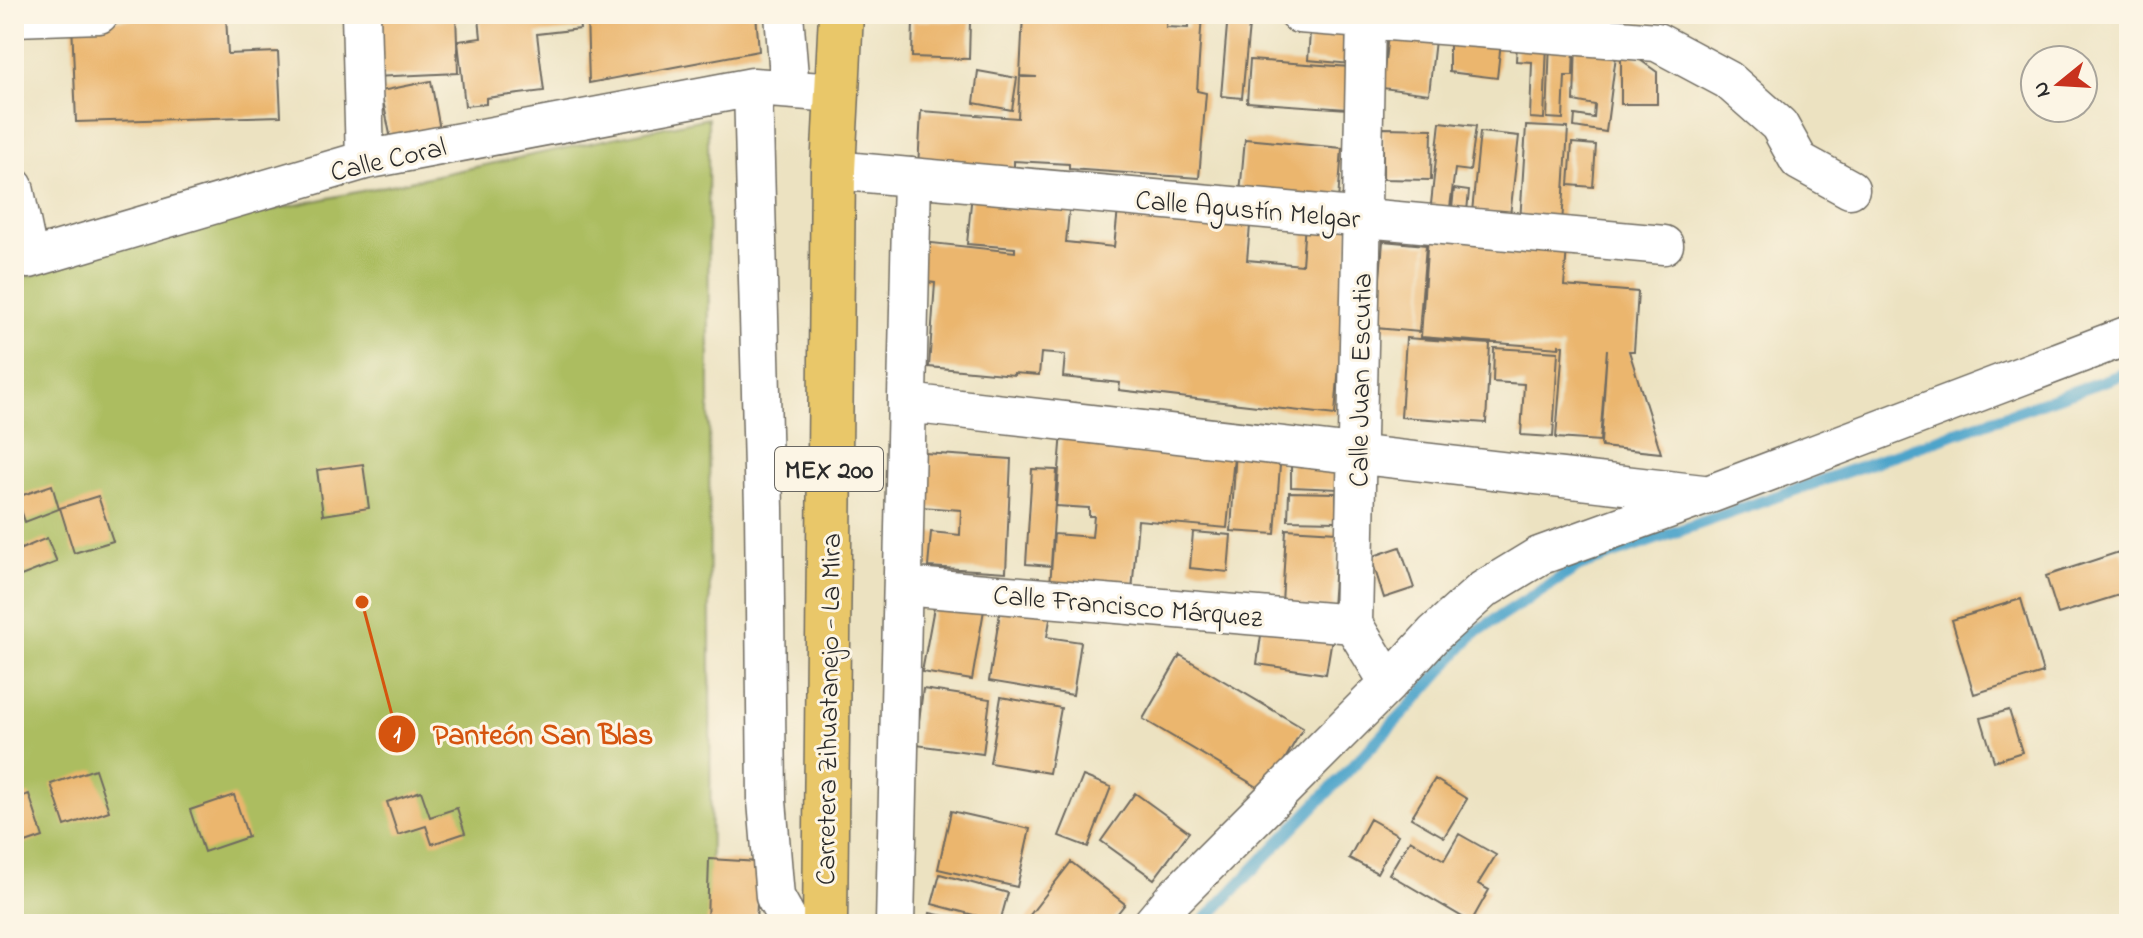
<svg xmlns="http://www.w3.org/2000/svg" width="2143" height="938" viewBox="0 0 2143 938" font-family="'Indie Flower',sans-serif">
  <rect width="100%" height="100%" fill="#fcf5e5"/>
  <filter id="ink" filterUnits="userSpaceOnUse"><feTurbulence type="fractalNoise" baseFrequency=".0125" numOctaves="2"/><feDisplacementMap in="SourceGraphic" scale="16" xChannelSelector="R" yChannelSelector="G"/><feConvolveMatrix kernelMatrix="1 2 1 2 8 2 1 2 1" color-interpolation-filters="sRGB"/></filter>
  <filter id="wash" filterUnits="userSpaceOnUse"><feTurbulence type="fractalNoise" baseFrequency=".006" numOctaves="4" result="noise"/><feDisplacementMap in="SourceGraphic" scale="32" xChannelSelector="R" yChannelSelector="G"/><feGaussianBlur stdDeviation="1.8" result="paint"/><feColorMatrix in="noise" values="0 0 0 0 0 0 0 0 0 0 0 0 0 0 0 0 0 1.4 0 .05"/><feComposite in="paint" operator="in"/></filter>
  <g filter="url(#wash)">
    <rect width="100%" height="100%" fill="#ece2c1"/>
    <!-- green -->
    <path fill="#acbd60" stroke="#6c7446" stroke-width="2" d="M708,118L711,924H14V280L40,273L63,254Z"/>
    <g fill="none" stroke-linecap="round" stroke-linejoin="round">
      <!-- stream -->
      <path stroke="#4da4ca" stroke-width="12" d="M1201,924L1412,704L1473,634L1579,566L2129,372"/>
    </g>
    <g id="blocks">
      <!-- building -->
      <path fill="#ebb66e" d="M456,14L458,73L373,77L371,16Z
        M520,14H578L580,29L537,34L544,91L486,98V104L465,106L458,41L481,38L479,18Z
        M587,14H756L759,51L589,83Z
        M1023,14H1167L1166,27L1188,28L1189,14H1202L1197,91L1206,93L1199,178L1069,169V164L1014,161V175L918,168L921,111L1018,118L1020,77H1037L1020,76Z
        M1228,14L1250,15L1242,98L1221,96Z
        M1635,14H1665L1664,20L1635,16Z
        M226,15L228,54L278,52L281,116L76,122L72,22Z
        M1311,19L1354,22L1351,64L1308,60Z
        M913,21L970,22L969,59L912,57Z
        M1389,26L1436,31L1429,94L1382,88Z
        M1449,35L1501,42L1497,78L1449,72Z
        M1517,42L1547,43L1544,119L1530,118L1532,62L1516,61Z
        M1550,42L1574,44L1573,76H1565L1563,119L1547,118Z
        M1576,43L1617,48L1606,132L1574,127L1575,115L1594,118L1595,105L1574,101Z
        M1621,54L1633,55L1657,72V104H1621Z
        M1250,60L1350,67L1347,109L1247,102Z
        M978,71L1017,78L1012,110L974,103Z
        M431,81L441,135L392,144L381,91Z
        M1440,122L1476,126L1470,171L1455,169L1449,215L1430,213Z
        M1526,126L1568,128L1562,225L1520,222Z
        M1383,128L1432,129L1431,180L1383,179Z
        M1480,132L1519,136L1510,216L1472,212Z
        M1245,139L1342,148L1338,201L1240,193Z
        M1572,143L1596,145L1593,187L1569,185Z
        M1454,189L1469,191L1467,211L1452,209Z
        M972,193L1070,202L1066,242L1114,247L1118,209L1251,214L1247,260L1302,265L1305,222L1350,226L1335,415L1119,390L1120,383L1063,377L1065,355L1041,353L1039,375L1014,373V375L929,367L935,283L918,281L923,242L1015,252V248L967,244Z
        M1428,236L1567,247L1564,286L1638,292L1634,351H1629L1661,453L1602,447L1601,443L1607,349L1600,441L1556,438L1563,346L1559,345V348L1421,337Z
        M1383,241L1426,245L1419,332L1376,328Z
        M1406,338L1490,344L1486,423L1401,417Z
        M1494,348L1558,352L1553,437L1521,435L1524,384L1493,382Z
        M1062,432L1235,447L1227,528L1138,520L1132,592L1050,585L1054,534L1092,537L1094,516H1089V508L1056,506Z
        M1236,449L1281,451L1275,534L1231,531Z
        M924,453L1011,459L1006,572L928,567L931,532L960,535L961,510L921,507Z
        M1291,459L1340,461L1339,489L1291,487Z
        M363,464L369,508L323,515L317,470Z
        M1032,469L1057,470L1051,566L1026,564Z
        M52,485L59,509L25,522L17,497Z
        M1289,492L1336,493V521L1288,520Z
        M98,496L113,541L74,553L60,508Z
        M1286,529L1337,532L1332,608L1282,604Z
        M1193,532L1231,535L1228,572L1190,568Z
        M47,538L57,562L16,578L14,573V552Z
        M1400,547L1414,588L1384,598L1371,557Z
        M2122,551L2129,572V592L2058,614L2046,576Z
        M2021,599L2043,673L1974,694L1952,620Z
        M1002,600L1052,608L1047,637L1081,642L1073,695L989,681Z
        M935,602L984,610L972,680L922,672Z
        M1263,621L1333,632L1326,674L1257,664Z
        M1180,655L1303,728L1266,792L1143,719Z
        M923,689L990,699L983,754L916,745Z
        M1001,697L1061,708L1049,773L990,763Z
        M2009,710L2022,752L1994,761L1981,718Z
        M95,769L109,811L65,826L51,784Z
        M1083,776L1111,787L1088,847L1059,836Z
        M1435,779L1467,799L1444,837L1411,818Z
        M421,791L430,817L457,808L465,833L432,844L426,826L398,835L387,802Z
        M1135,793L1189,832L1154,879L1101,841Z
        M29,794L43,837L14,847V799Z
        M234,795L248,837L204,852L190,810Z
        M951,811L1030,829L1017,887L938,869Z
        M1370,819L1398,835L1377,873L1349,858Z
        M1459,834L1496,855L1478,884L1489,890L1471,922L1389,874L1410,840L1444,860Z
        M709,859L759,862L756,924L707,922Z
        M1071,862L1125,904L1109,924H1023Z
        M940,874L1008,893L1000,922L932,904Z
        M930,913L976,923L975,924H928Z"/>
    </g>
  </g>
  <g filter="url(#ink)">
    <use href="#blocks" fill-opacity="0" stroke="#6f6b60" stroke-width="2"/>
    <g fill="none" stroke-linecap="round" stroke-linejoin="round">
      <defs>
        <path id="minor" d="M361,14L365,160
          M784,14L790,89
          M1299,14L1657,42L1728,80L1779,125L1799,161L1850,189
          M14,17L99,14
          M1366,19L1353,624L1389,683
          M753,87L764,508L767,801L775,897L790,924
          M833,170L1664,245
          M14,187L29,259L365,160L753,87L836,93
          M907,403L1703,494
          M903,586L1353,624
          M895,924L912,177
          M1152,924L1172,900L1389,683L1434,634L1483,590L1539,556L1710,494L2129,335"/>
        <path id="trunk" d="M825,924L833,170L841,14"/>
      </defs>
      <!-- minor casing -->
      <use href="#minor" stroke="#6f6b60" stroke-width="41"/>
      <!-- trunk casing -->
      <use href="#trunk" stroke="#6f6b60" stroke-width="47"/>
      <!-- minor -->
      <use href="#minor" stroke="#fff" stroke-width="38"/>
      <!-- trunk -->
      <use href="#trunk" stroke="#e9c769" stroke-width="44"/>
    </g>
  </g>
  <g text-anchor="middle" stroke-width="6" stroke-linejoin="round" paint-order="stroke">
    <!-- shield labels -->
    <rect fill="#fcf5e5" stroke="#6a6863" stroke-width="2" x="775" y="447" width="108" height="44" rx="6"/>
    <g font-size="26" font-weight="bold" fill="#2b2b2b">
      <text x="829" y="478">MEX 200</text>
    </g>
    <!-- street labels -->
    <g font-size="28" fill="#2b2b2b" stroke="#fcf5e5">
      <text transform="translate(388 158) rotate(-13)" y="10">Calle Coral</text>
      <text transform="translate(1248 208) rotate(5)" y="10">Calle Agustín Melgar</text>
      <text transform="translate(1359 380) rotate(-89)" y="10">Calle Juan Escutia</text>
      <text transform="translate(1128 605) rotate(5)" y="10">Calle Francisco Márquez</text>
      <text transform="translate(827 709) rotate(-89)" y="10">Carretera Zihuatanejo - La Mira</text>
    </g>
  </g>
  <!-- callouts -->
  <path fill="none" stroke="#d5540f" stroke-width="3" d="M362 602L397 734"/>
  <g fill="#d5540f" stroke="#fcf5e5" stroke-width="3">
    <circle cx="362" cy="602" r="8"/>
    <circle cx="397" cy="734" r="20"/>
  </g>
  <g font-size="24" text-anchor="middle" font-weight="bold" fill="#fff">
    <text x="397" y="742">1</text>
  </g>
  <g font-size="30" text-anchor="middle" font-weight="bold" fill="#d5540f" stroke="#fcf5e5" stroke-width="6" stroke-linejoin="round" paint-order="stroke">
    <text x="543" y="744">Panteón San Blas</text>
  </g>
  <!-- margin -->
  <rect width="2143" height="938" fill="none" stroke="#fcf5e5" stroke-width="48"/>
  <!-- north arrow -->
  <g transform="translate(2059 84) rotate(252)"><circle r="38" fill="#fcf5e5" stroke="#a8a49b" stroke-width="2"/>
  <path d="M0-6L14 30L0 20L-14 30Z" fill="#c8321e"/>
  <text y="-12" font-size="22" font-weight="bold" text-anchor="middle" fill="#2b2b2b">N</text>
  </g>
</svg>
